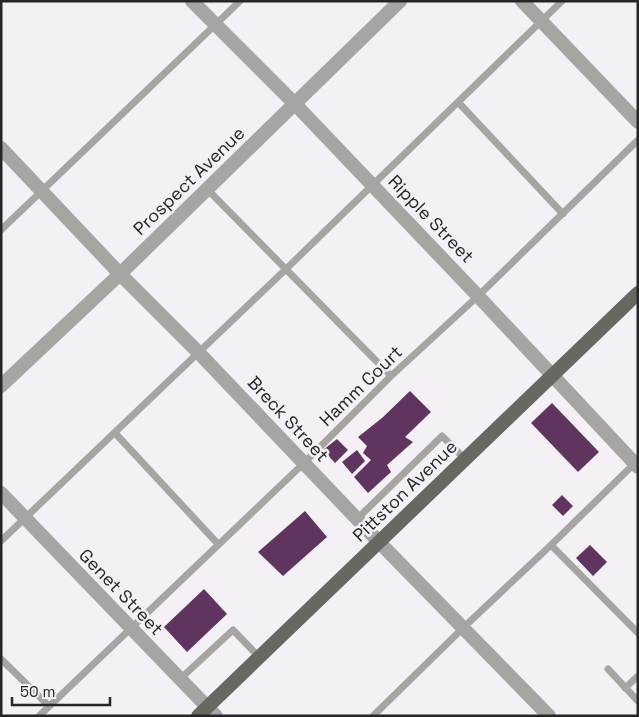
<svg xmlns="http://www.w3.org/2000/svg" width="639" height="717" viewBox="0 0 639 717" font-family="'Space Grotesk',sans-serif">
  <rect width="100%" height="100%" fill="#f5f0f5"/>
  <!-- building -->
  <path fill="#5f3560" d="M410,391L431,412L405,437L413,442L387,465L391,472L368,493L354,477L371,460L363,453L367,446L358,437L382,418Z
    M552,403L599,452L578,472L531,423Z
    M337,439L348,450L335,463L323,450Z
    M357,450L365,461L352,474L342,462Z
    M562,495L573,506L563,516L552,505Z
    M305,511L327,537L283,576L258,552Z
    M590,545L607,562L593,576L576,558Z
    M204,589L227,614L187,652L164,627Z"/>
  <g fill="none" stroke-linecap="round" stroke-linejoin="round">
    <!-- service -->
    <path stroke="#a7a5a3" stroke-width="7" d="M458,102L563,214
      M207,189L391,376
      M1,230L240,1
      M115,433L218,544
      M357,519L442,436L465,459
      M1,541L285,270L562,1
      M551,545L638,633
      M1,659L49,706
      M608,669L638,701
      M180,679L233,630L259,657
      M625,688L638,676
      M39,716L304,463L391,376L478,296L638,140
      M373,716L463,628L551,545L636,462"/>
    <!-- minor -->
    <path stroke="#a7a5a3" stroke-width="14" d="M192,1L295,104L478,296L638,467
      M522,1L638,122
      M1,148L120,274L199,353L379,542L549,716
      M1,386L120,274L400,1
      M1,493L216,716"/>
    <!-- primary -->
    <path stroke="#696762" stroke-width="14" d="M198,716L638,293"/>
  </g>
  <g text-anchor="middle" stroke-width="5" stroke-linejoin="round" paint-order="stroke">
    <!-- street labels -->
    <g font-size="18" fill="#272527" stroke="#f5f0f5">
      <text transform="translate(189 181) rotate(-44)" y="6">Prospect Avenue</text>
      <text transform="translate(431 219) rotate(46)" y="6">Ripple Street</text>
      <text transform="translate(361 386) rotate(-44)" y="6">Hamm Court</text>
      <text transform="translate(288 419) rotate(47)" y="6">Breck Street</text>
      <text transform="translate(405 491) rotate(-44)" y="6">Pittston Avenue</text>
      <text transform="translate(121 592) rotate(46)" y="6">Genet Street</text>
    </g>
  </g>
  <!-- border -->
  <rect width="639" height="717" fill="none" stroke="#272527" stroke-width="5"/>
  <!-- scale -->
  <path d="M12 697v8h98v-8" fill="none" stroke="#272527" stroke-width="2.5"/>
  <text x="20" y="697" font-size="15" fill="#272527" stroke="#f5f0f5" stroke-width="4" paint-order="stroke">50 m</text>
</svg>
